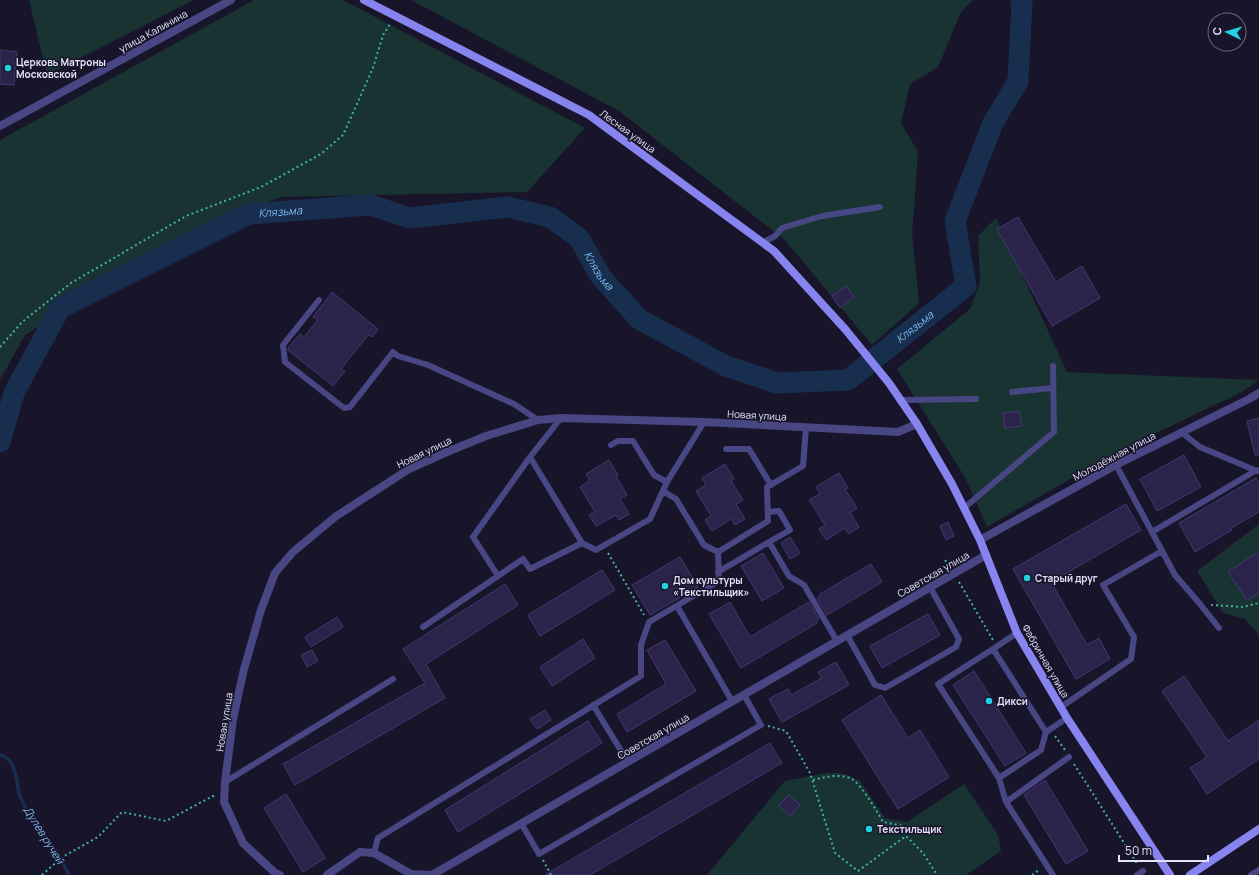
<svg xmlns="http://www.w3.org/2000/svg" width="1259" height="875" viewBox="0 0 1259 875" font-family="Manrope,sans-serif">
  <rect width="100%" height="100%" fill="#18152a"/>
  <!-- green -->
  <path fill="#183332" d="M29,0H194L47,75Z
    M254,0H343L585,128L527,192L280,197L173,240L25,335L0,380V140Z
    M411,0H973L961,12L938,67L910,84L901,123L918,152L914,211L912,232L919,303L872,345L785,240L619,111Z
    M996,218L1067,372L1259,380L1242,392L1117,452L987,527L966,479L897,369L970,309L980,282L978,236Z
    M1259,524V635L1245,619L1223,613L1197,571Z
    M827,773H840L850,776L860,781L885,818L907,822L964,784L998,835L1001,851L966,875H707L785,781Z"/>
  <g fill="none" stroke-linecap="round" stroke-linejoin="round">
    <!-- stream -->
    <path stroke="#182e4f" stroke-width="3.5" d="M0,755C18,760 15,781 20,796C27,815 41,830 52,846C59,855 64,865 69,875"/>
    <!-- river -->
    <path stroke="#182e4f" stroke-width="21" id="s1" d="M0,442L14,393L60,308L249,214L370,205L410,218L507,207L550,217L579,238L601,277L639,319L726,366L777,383L848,380L966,286L955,221L993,123L1018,81L1022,3L1021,0"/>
  </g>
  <!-- building -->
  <path fill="#2b2349" stroke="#433872" d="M0,50L17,52L14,85L0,84Z
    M1018,217L1056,282L1082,266L1100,298L1052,326L997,229Z
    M846,286L854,297L840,308L832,296Z
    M332,292L378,329L372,337L368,335L341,369L345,371L333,386L288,350V348L300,334L304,337L318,320L313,317Z
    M1019,411L1022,426L1005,428L1003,413Z
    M1259,418V455H1255L1247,421Z
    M1184,455L1201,487L1157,511L1140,479Z
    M609,460L618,475L616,476L627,495L620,499L629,514L619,520L616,515L596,526L589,515L595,512L580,487L590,480L586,474Z
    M725,464L734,479L731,481L743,500L736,504L745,519L735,525L731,519L712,531L705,520L711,516L696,491L706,485L702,478Z
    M839,473L848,488L845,489L857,508L850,513L859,527L849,534L845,528L826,540L819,529L825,525L809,500L820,494L816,487Z
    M1256,478L1259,483V512L1231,528L1232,530L1195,552L1179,523Z
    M1126,504L1141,530L1051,582L1087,645L1099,638L1110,659L1076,679L1013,569Z
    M948,522L954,536L946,540L940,526Z
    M790,537L800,553L790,559L781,543Z
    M1259,551V593L1247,600L1228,572Z
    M763,553L784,588L762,601L741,566Z
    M680,557L698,587L650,615L632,585Z
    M871,564L882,582L827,615L817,598L820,596V594Z
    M602,570L615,590L540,636L528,615Z
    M505,584L518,605L426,664L445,698L295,785L283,764L425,683L403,649Z
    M730,602L750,637L809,602L819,619L816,621L817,623L741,668L709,614Z
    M928,614L940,635L882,668L870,646Z
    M337,617L343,627L311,647L305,637Z
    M583,639L595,658L552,686L540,667Z
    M665,640L696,691L627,732L617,714L666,684L647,650Z
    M312,650L318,661L307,667L301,655Z
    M836,662L849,685L782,722L769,699L788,689L791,695L822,678L818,672Z
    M974,671L1026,753L1005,766L953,685Z
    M1184,676L1228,741L1259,720V759L1207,794L1190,768L1207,757L1162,691Z
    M881,695L908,738L920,730L949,777L898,809L842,720Z
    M545,710L551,720L537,729L530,719Z
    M588,721L602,743L458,832L445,810Z
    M770,743L782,763L590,875H545Z
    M1045,780L1088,851L1066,864L1024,795Z
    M286,794L325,858L303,872L264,808Z
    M789,795L800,805L790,816L778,806Z"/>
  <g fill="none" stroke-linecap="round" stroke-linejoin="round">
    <!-- path -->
    <path stroke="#41b0a9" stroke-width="2" stroke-dasharray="2 3" stroke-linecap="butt" d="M0,347L22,322L71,283L186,216L261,187L321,154L343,135L373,68L383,35L390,24
      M608,553L644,615
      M945,560L949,566
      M959,582L993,640
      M1211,605L1243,607L1259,603
      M768,726L786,731L810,773L835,853L858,871L906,836L923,853L937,875
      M1055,736L1065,750
      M1074,764L1138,865
      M813,780C825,777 840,773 852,779C862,785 877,812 883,822L903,826L906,836
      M543,860L551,875
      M42,875L53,865L66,855L98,837L122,812L166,821L213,796L215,797
      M1032,875L1039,870"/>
    <!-- lane -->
    <path stroke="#484683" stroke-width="6" d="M762,243L775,236L782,228L822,216L880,207
      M319,300L283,345L285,362L344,408L350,407L393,352L398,356L428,365L514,404L538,420
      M1012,392L1053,388
      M901,400L976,399
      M1181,432L1200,447L1257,471
      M611,445L618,441H633L654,475L667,482
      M726,449H749L771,485
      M530,457L582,543
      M1116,465L1175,575L1200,604L1219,628
      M663,491L676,499L704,545L718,552
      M964,508L1054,432L1053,366
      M768,512L779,511L790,530L769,542L789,576L804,585L837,641
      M1152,532L1255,471L1259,470
      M718,572L769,542
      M498,576L473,537L530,457L561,418
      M677,606L732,701
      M423,627L523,559L530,569L582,543L596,550L650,519L667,482L704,422
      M1017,633L993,649L1046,732L1067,718
      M847,635L875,685L885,688L956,647L959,639L930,587
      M993,649L938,684L999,778L1041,750L1046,732
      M593,705L628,762
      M1061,707L1131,659L1134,637L1103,585L1162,551
      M999,778L1006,802
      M225,782L393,679
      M521,823L539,854L761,725L744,695
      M374,853L378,838L641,676V645L649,622L719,581L718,552L768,521L767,487L803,466L806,428
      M1053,875L1006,802L1069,757
      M1137,875L1143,871
      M1251,875L1259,870"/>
    <!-- street -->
    <path stroke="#484683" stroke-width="8" d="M0,126L231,0
      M980,540L1116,465L1249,399L1259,393
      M280,875L274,872L243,843L224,802L225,782L233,719L244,669L261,610L275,573L293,552L335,517L409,469L447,452L486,436L538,420L561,418L704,422L898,432L917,424
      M327,875L360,852L374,853L411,874L432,875L986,555"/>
    <!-- secondary -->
    <path stroke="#8784f0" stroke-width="8" d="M364,0L589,115L774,251L845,329L889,383L917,424L952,484L980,540L1017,633L1067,718L1170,875
      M1190,875L1259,829"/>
  </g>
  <!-- markers -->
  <g fill="#25d0e4" stroke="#18152a" stroke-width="1.5">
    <circle cx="8" cy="68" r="4"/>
    <circle cx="1027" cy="578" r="4"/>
    <circle cx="665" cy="586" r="4"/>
    <circle cx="989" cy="701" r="4"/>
    <circle cx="869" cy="829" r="4"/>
  </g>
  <g text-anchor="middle" stroke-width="3" stroke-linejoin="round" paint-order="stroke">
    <!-- street labels -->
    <g font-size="10" fill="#e4e1fb" stroke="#18152a">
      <text transform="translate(153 31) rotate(-29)" y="4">улица Калинина</text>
      <text transform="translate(628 131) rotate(36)" y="4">Лесная улица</text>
      <text transform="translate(757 415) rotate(3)" y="4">Новая улица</text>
      <text transform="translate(424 452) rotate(-26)" y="4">Новая улица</text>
      <text transform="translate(1114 456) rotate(-28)" y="4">Молодёжная улица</text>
      <text transform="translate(933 574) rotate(-30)" y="4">Советская улица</text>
      <text transform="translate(1046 661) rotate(60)" y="4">Фабричная улица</text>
      <text transform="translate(224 722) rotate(-81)" y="4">Новая улица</text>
      <text transform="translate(653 736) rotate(-30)" y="4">Советская улица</text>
    </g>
    <!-- poi labels -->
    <g font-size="10" font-weight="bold" fill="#e4e1fb" stroke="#18152a" text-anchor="start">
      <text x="16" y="66">Церковь Матроны<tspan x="16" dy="12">Московской</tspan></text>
      <text x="1035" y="582">Старый друг</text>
      <text x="673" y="584">Дом культуры<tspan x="673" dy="12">«Текстильщик»</tspan></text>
      <text x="997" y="705">Дикси</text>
      <text x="877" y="833">Текстильщик</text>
    </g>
    <!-- water labels -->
    <g font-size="11" font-style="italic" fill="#7cb9ef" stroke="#18152a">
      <text dy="4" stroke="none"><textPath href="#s1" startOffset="390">Клязьма</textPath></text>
      <text dy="4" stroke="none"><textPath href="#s1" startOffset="738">Клязьма</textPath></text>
      <text dy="4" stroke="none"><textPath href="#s1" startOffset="1110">Клязьма</textPath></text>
      <text transform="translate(44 835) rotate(58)" y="4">Дулев ручей</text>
    </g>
  </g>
  <!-- north arrow -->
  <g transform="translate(1227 32) rotate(275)"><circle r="19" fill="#18152a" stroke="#6a677e"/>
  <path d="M0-3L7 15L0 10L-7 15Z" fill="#25d0e4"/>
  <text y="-6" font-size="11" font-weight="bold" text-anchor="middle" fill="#e4e1fb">С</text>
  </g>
  <!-- scale -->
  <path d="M1119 855v6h89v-6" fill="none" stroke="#e4e1fb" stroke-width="2"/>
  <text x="1125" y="855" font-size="12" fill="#e4e1fb" stroke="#18152a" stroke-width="3" paint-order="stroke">50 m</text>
</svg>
